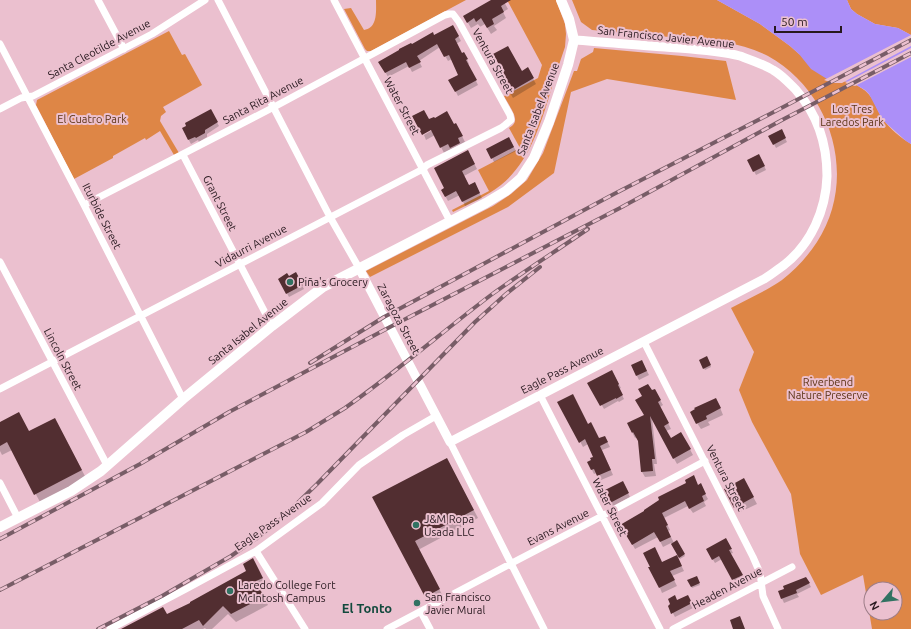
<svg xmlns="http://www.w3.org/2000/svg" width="911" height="629" viewBox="0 0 911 629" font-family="Ubuntu,sans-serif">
  <rect width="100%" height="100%" fill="#ebc0cf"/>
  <!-- green -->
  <path fill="#de8646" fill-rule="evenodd" d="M376,0H466L371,51H367L365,49L344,9L351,8L364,30C378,28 376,11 376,0Z
    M507,0H556L565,24L566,34L565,47C559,64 554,81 549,97C539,129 528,163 501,185C487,196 469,204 453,212L452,210L489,191L478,170L520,148L509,128C512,126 515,124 515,120C516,115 507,102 504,96L538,78L542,65Z
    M572,0H717L760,24L790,46L799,54L844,81C857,84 868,90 874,102C877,108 879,114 883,119C890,129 901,138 911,144V629H872L863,575L821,595L800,554L791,494L752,422L739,390L754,352L731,308C748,299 766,291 782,280C795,270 808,256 817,242C858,179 833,92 768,56C754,49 739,45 725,42L592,30L581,22ZM871,589H895V613H871Z
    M847,0H911V35L898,28L875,24L857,14L851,9Z
    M169,31L182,55L185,54L202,85L163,107L166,112L161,116L160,121L179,153L174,155L160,131L146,140L145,138L113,156V158L74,179L36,105L37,100Z
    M594,48L682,56L726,61L736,100L607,79L571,92L554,173L508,207L370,277L366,271L493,206L511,194L527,180L543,153L574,71H577L581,59L593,52Z"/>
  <!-- water -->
  <path fill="#ac8ff8" d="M717,0H847L851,9L857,14L875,24L898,28L911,35V144L906,141L886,123L881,117L869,94L865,90L853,83L844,81L827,79L811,69L799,54L790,46L760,24Z"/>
  <!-- pier -->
  <path fill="#ebc0cf" d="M911,35V46L842,83H833L824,80Z
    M911,48V57L855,86L845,83Z"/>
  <!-- shadow -->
  <path fill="#0003" d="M492,0H503L508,9L503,12L506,18L494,26L497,30L491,34L485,24L480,27L478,24L471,28L464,16Z
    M453,26L461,41L456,44L462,54L466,57L469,64L468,65L478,85L458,96L450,80L460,75L452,59L448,61L440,47L419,61L422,67L412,72L409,66L388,77L380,62L411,45L434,37Z
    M527,68L536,84L513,98L497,71L521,72Z
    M210,110L219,126L207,134V137L199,142L198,140L191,144L183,129Z
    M429,120L454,125L459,130L465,142L444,153L435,135L426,140L424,135L436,128Z
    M781,130L787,142L776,148L770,136Z
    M509,138L516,151L494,162L488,150Z
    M468,151L477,169L464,176L469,186L477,188L482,198L465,206L460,195L448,201L442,190L446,188Z
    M761,159L766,170L756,175L754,171Z
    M295,273L304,289L289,297L279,279L288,277Z
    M707,357L711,367L705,370L700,360Z
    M644,365L649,375L639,380L632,366Z
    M614,375L621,388L619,389L624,399L619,402L618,401L604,409L589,383Z
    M654,390L663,405L660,407L671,429L666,431L670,439L681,433L693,455L677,464L652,418L657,464H654L656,476L645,477L642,472L639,441L637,437L635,438L628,424L646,415L652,392Z
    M559,402L588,425L599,439L605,437L610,447L602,450L613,475L601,480L597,473L594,474L588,462L592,460L594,458L588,444L583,447Z
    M719,405L723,415L708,422L710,425L701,429L697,423Z
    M0,423L29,433L59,427L86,478L40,502L12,450L2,455L0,451Z
    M451,467L478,518L418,550L444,598L431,605L374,498Z
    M744,480L757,504L738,513L726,489Z
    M622,482L630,497L611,507L606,497L609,496Z
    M700,485L708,499L704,502L706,506L693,513L688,506L664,518L670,530L668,531L674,543L677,542L685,556L680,559L671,543L663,547L658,537L635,549L622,525Z
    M726,540L733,553L730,554L744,579L736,583L722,559L715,563L707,550Z
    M679,561L684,571L672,576L677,586L662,593L660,588L662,563Z
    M257,568L267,586L260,590L268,605L236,622L228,614L212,629H206L205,628L203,629H123L167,616Z
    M696,577L700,585L692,588L689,581Z
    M806,578L811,587L797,594L799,597L784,603L779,592Z
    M687,596L693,608L675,617L669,606Z"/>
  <!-- building -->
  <path fill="#522e31" d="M491,0H511L501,6L504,12L492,19L494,24L487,28L481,18L476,22L474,18L467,23L463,16Z
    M453,25L459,36L455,39L462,53L464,52L468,59L466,60L477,80L455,92L448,80L458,75L449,55L444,57L437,44L417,56L421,62L409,68L406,62L385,73L378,62L399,50V49L411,43L412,44L433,32L434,35Z
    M508,46L522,71L528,67L534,78L508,93L496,71L501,68L493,54Z
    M211,109L218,122L205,130V133L196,138L195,137L188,140L182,128L186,126L185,123Z
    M424,110L429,119L434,117L435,118L447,111L454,124L456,123L463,136L458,138L460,143L450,148L448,144L440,148L431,130L422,135L412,116Z
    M782,129L786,138L773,145L768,136Z
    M509,137L514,147L491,159L486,149Z
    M468,150L475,164L462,171L469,185L475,182L480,193L462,202L456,191L445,197L441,190L444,188L434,168Z
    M759,154L765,166L753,172L747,160Z
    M296,272L303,285L286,294L278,279L287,273L289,276Z
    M707,356L711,365L703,369L699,360Z
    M642,360L647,371L636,376L631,365Z
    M612,370L619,384L618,385L623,395L616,399V398L600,406L587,383Z
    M648,384L652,390L655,389L661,400L658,402L669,423L664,426L671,438L681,432L691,449L673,459L650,416L655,459H652L653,471L641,472L638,441L633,432L632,433L627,423L644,415L635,400L642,396L638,389Z
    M573,394L588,424L591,422L599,438L605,436L608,442L600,446L611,470L597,476L594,469L591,470L587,462L591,460L590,458L593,457L585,439L579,443L557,402Z
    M716,398L721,408L706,416L707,419L696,424L690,412L695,409L694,408Z
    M19,412L29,431L55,418L82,470L34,495L7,442L0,446V422Z
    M447,458L474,510L415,541L440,589L425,597L372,497Z
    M694,475L698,485L701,483L706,494L702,496L704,501L689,509L685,501L662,513L668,525L666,526L671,537L660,542L654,532L632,545L620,525L644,511V510L659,500L658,497L686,483L685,480Z
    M744,478L754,497L734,508L724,489Z
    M623,481L629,493L608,504L605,497L608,495L605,490Z
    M726,538L732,549L729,550L743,575L732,580L719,556L712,560L706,549Z
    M677,540L685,554L679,558L671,544Z
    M655,547L662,562L677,555L682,566L670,571L675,580L659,588L648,567H650L643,553Z
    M253,558L263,578L256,581L264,597L231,614L223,606L203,626L199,620L182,629H121L163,607L167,614L190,603V602L246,571L243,564Z
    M697,576L700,583L691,587L687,580Z
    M806,577L810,583L796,590L797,593L781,599L778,591L784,589L783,586Z
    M675,595L677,600L688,595L692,603L671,614L668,606L670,604L668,599Z
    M740,616L745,629H733L730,620Z"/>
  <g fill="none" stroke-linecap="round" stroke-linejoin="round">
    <!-- minor -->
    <path stroke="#fff" stroke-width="7" d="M98,0L124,49
      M218,0L330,217L359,268
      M334,0L450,221
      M0,44L84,205L183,399
      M0,109L21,98L33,96L152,34L205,0
      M183,155L272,326
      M0,262L107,465
      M644,342L753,557L760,573L763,596L778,629
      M0,389L423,169L427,165L501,128L505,125L511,120L510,115L459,22L453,14H449L445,15L274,107L84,205
      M540,395L660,629
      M450,442L544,629
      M0,483L18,518
      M256,551L305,629
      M421,612L430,629
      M110,629L186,589L256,551L322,503L359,465L403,435L436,416
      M387,629L510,564L602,516L705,461
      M673,629L792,567"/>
    <!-- tertiary -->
    <path stroke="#fff" stroke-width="9" d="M359,268L450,442L764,279C771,275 777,270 784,265C811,244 826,210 827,176C827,144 817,114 796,90C789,83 782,75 773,70C763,64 751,60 740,56C716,50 689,49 665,47C635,45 605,42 574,40"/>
    <!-- secondary -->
    <path stroke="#fff" stroke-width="10" d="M0,527L71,491L101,471L183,399L272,326L323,287L486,203L506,191L521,178L534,158L549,122L568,65L574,40L569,19L561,0"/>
    <defs>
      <path id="rail" d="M310,363L384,317L614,194L768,115L911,40
        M0,539L140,464L229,412L390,327L620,208L782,120L911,53
        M0,590L306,432C319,424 332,416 345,408C395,373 442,332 491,295C523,272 556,251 588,229
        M98,629L162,596L231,556L257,538L282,518L317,484L475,322L506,294L540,267"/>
    </defs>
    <!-- rail casing -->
    <use href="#rail" stroke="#785d67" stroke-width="4"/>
    <!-- rail -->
    <use href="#rail" stroke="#ebc0cf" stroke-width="2.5" stroke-dasharray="8" stroke-linecap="butt"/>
  </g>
  <!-- markers -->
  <g fill="#317262" stroke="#ebc0cf" stroke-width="1.5">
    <circle cx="290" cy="282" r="4"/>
    <circle cx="416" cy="525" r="4"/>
    <circle cx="230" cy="591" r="4"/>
    <circle cx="417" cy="603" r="4"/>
  </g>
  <g text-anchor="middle" stroke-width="4" stroke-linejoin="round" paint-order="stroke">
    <!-- street labels -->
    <g font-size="11" fill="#27181e" stroke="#ebc0cf">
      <text transform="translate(666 37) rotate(6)" y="4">San Francisco Javier Avenue</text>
      <text transform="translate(99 49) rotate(-28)" y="4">Santa Cleotilde Avenue</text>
      <text transform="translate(493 61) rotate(61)" y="4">Ventura Street</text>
      <text transform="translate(263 100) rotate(-28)" y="4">Santa Rita Avenue</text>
      <text transform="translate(402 106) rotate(62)" y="4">Water Street</text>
      <text transform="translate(538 109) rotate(-69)" y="4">Santa Isabel Avenue</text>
      <text transform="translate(220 203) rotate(63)" y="4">Grant Street</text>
      <text transform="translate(102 216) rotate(63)" y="4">Iturbide Street</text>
      <text transform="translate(251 246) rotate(-28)" y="4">Vidaurri Avenue</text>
      <text transform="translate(399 319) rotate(62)" y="4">Zaragoza Street</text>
      <text transform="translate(248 331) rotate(-39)" y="4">Santa Isabel Avenue</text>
      <text transform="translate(63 359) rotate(62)" y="4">Lincoln Street</text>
      <text transform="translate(562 370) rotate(-27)" y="4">Eagle Pass Avenue</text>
      <text transform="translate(726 478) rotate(63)" y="4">Ventura Street</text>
      <text transform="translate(610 507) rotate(63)" y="4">Water Street</text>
      <text transform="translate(273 522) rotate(-35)" y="4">Eagle Pass Avenue</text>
      <text transform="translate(558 527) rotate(-27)" y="4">Evans Avenue</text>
      <text transform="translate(727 588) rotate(-28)" y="4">Headen Avenue</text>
    </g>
    <!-- park labels -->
    <g font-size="11" fill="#5d3416" stroke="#ebc0cf">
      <text x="852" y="113">Los Tres<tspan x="852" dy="13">Laredos Park</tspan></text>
      <text x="92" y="123">El Cuatro Park</text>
      <text x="828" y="386">Riverbend<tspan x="828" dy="13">Nature Preserve</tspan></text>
    </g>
    <!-- poi labels -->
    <g font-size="11" fill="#27181e" stroke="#ebc0cf" text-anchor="start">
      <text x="298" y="286">Piña's Grocery</text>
      <text x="424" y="523">J&amp;M Ropa<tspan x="424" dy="13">Usada LLC</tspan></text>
      <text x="238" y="589">Laredo College Fort<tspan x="238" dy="13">McIntosh Campus</tspan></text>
      <text x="425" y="601">San Francisco<tspan x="425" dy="13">Javier Mural</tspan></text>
    </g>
    <!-- quarter labels -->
    <g font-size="13" font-weight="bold" fill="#12493d" stroke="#ebc0cf">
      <text x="367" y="613">El Tonto</text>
    </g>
  </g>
  <!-- north arrow -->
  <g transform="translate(883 601) rotate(242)"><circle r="19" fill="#ebc0cf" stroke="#9d7d88"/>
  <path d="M0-3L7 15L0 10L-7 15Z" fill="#317262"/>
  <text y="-6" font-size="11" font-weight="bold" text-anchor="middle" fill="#27181e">N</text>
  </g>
  <!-- scale -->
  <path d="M775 26v6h66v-6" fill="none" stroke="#27181e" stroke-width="2"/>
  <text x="781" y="26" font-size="12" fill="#27181e" stroke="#ebc0cf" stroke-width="3" paint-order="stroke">50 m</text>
</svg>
